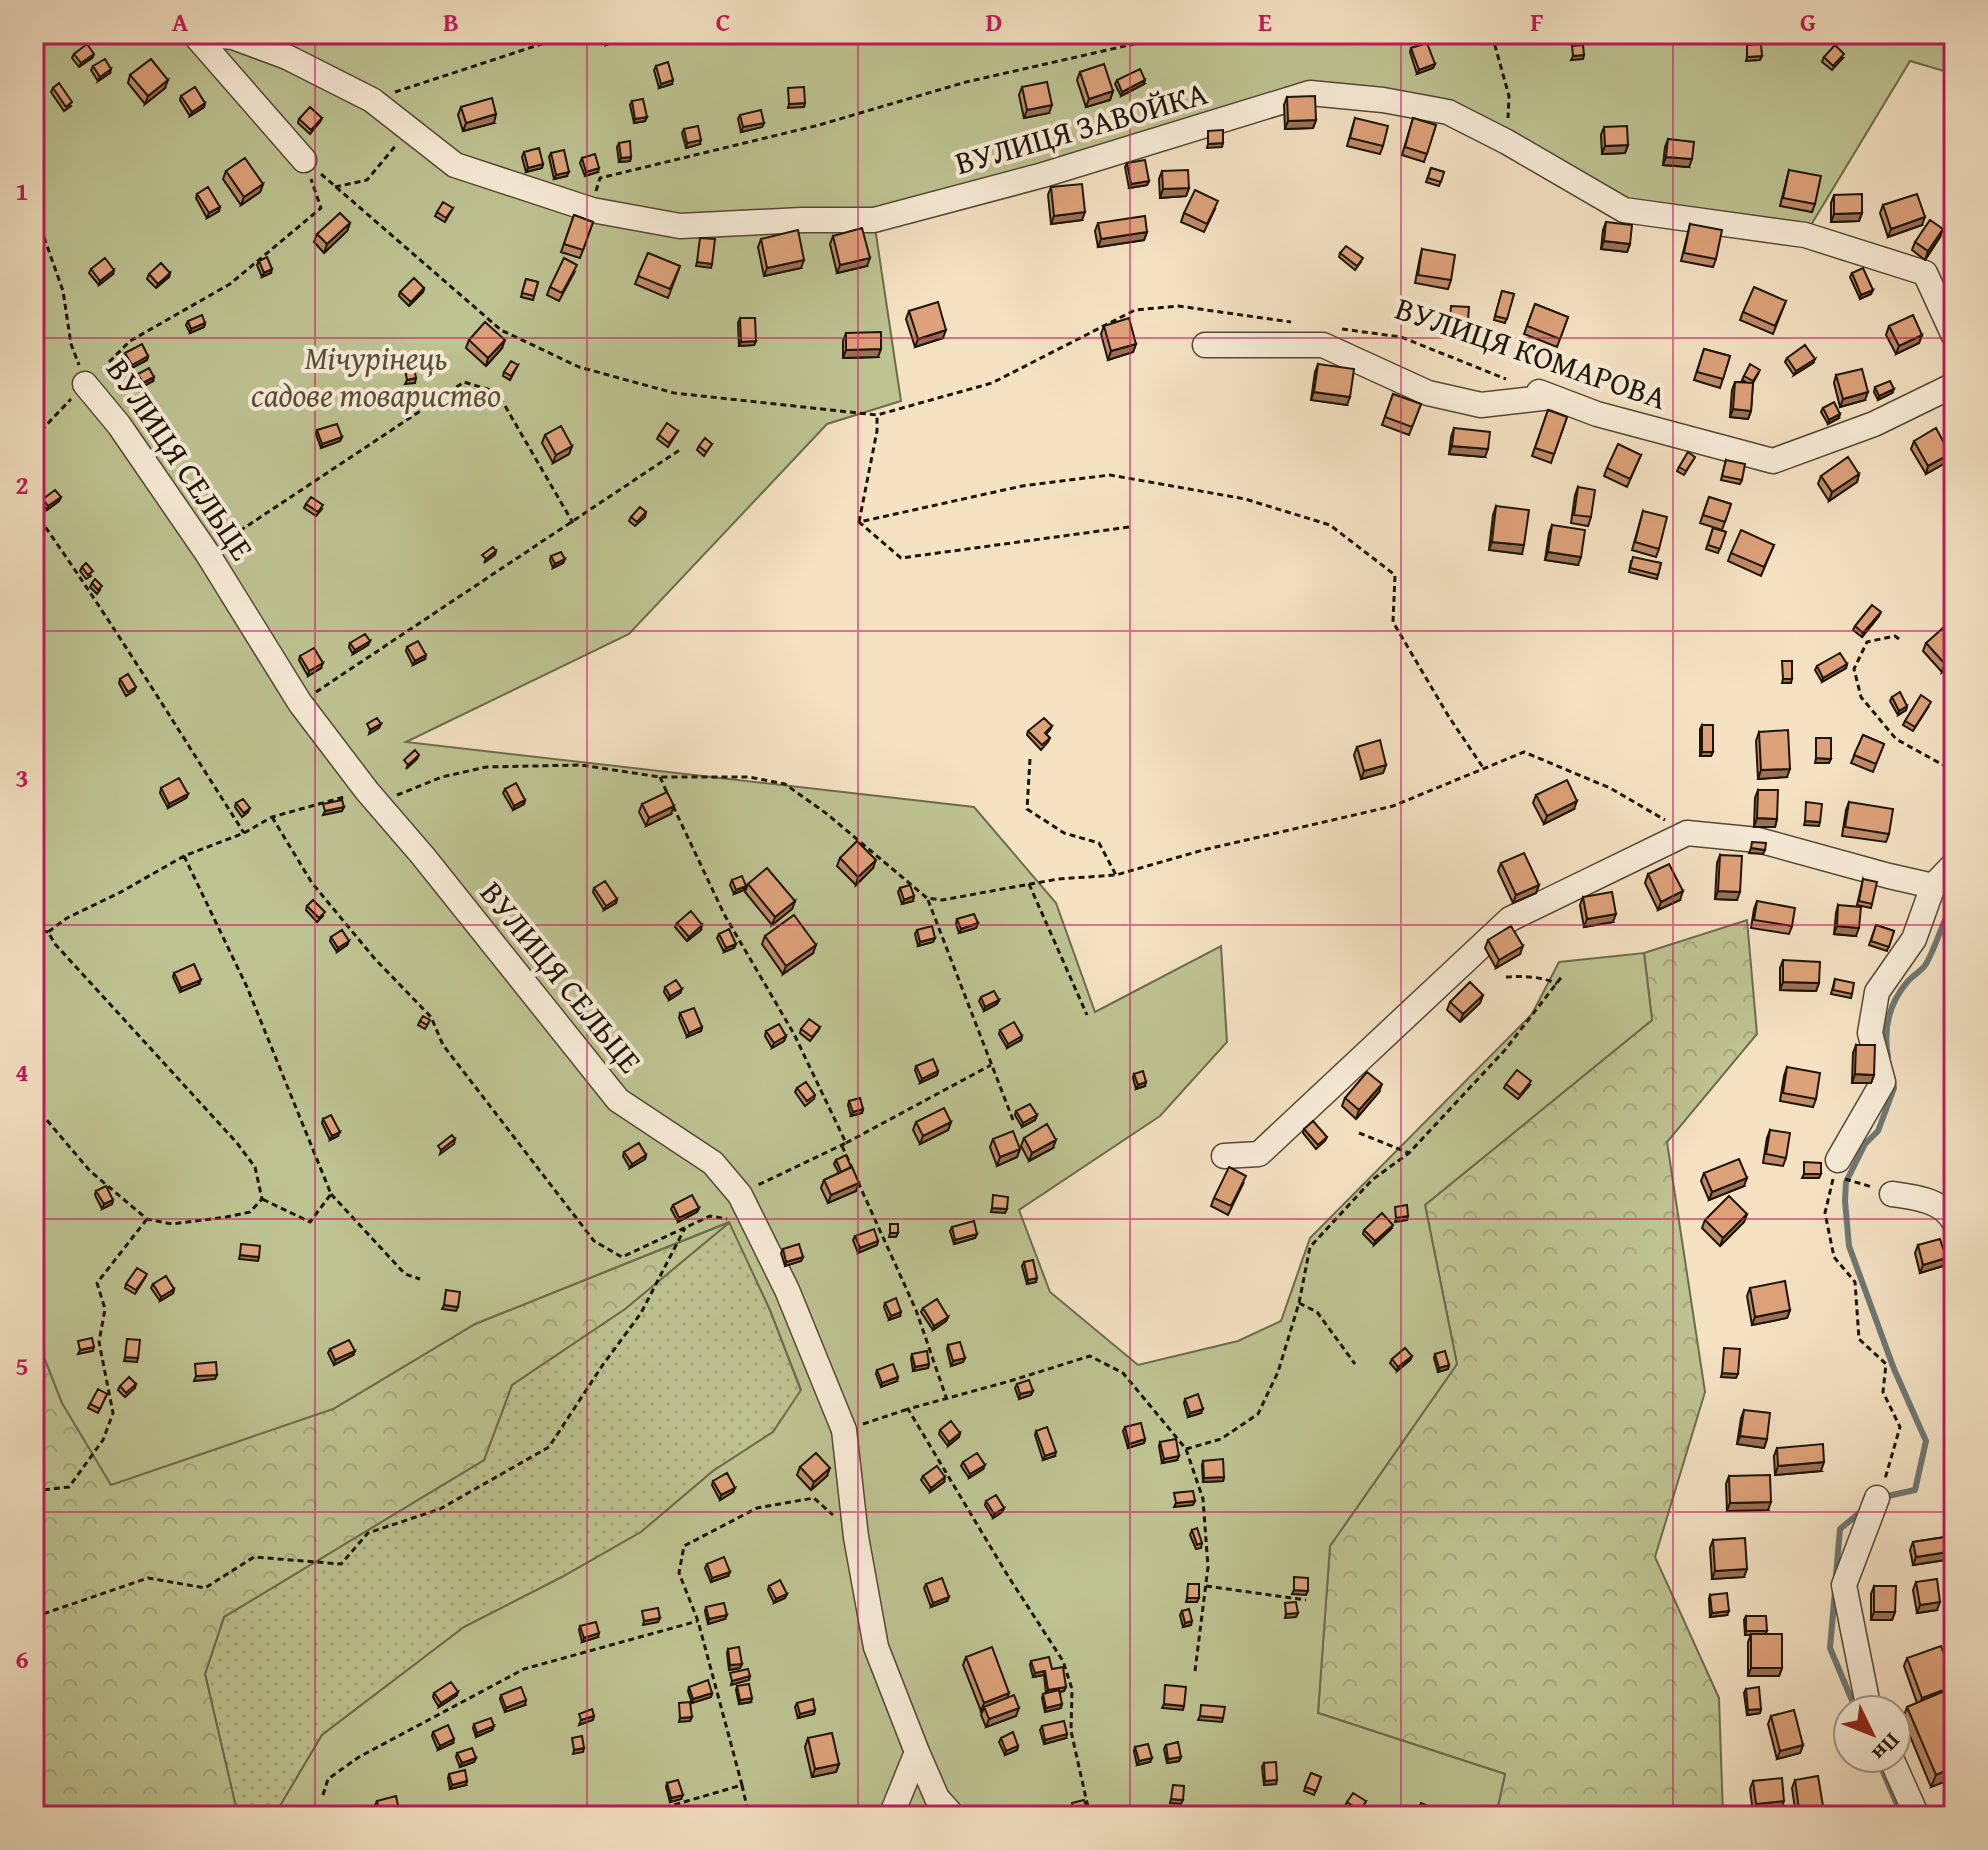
<svg xmlns="http://www.w3.org/2000/svg" width="1988" height="1850" viewBox="0 0 1988 1850" font-family="'Gentium Book Plus',serif">
  <defs>
    <pattern id="grass-dots" width="8" height="8" patternUnits="userSpaceOnUse" patternTransform="scale(2)"><rect width="8" height="8" fill="#bec392"/><path d="M2 2h.1M6 6h.1" fill="none" stroke="#a3a77c" stroke-width="1.8" stroke-linecap="round"/></pattern>
    <pattern id="forest-crowns" width="20" height="18" patternUnits="userSpaceOnUse" patternTransform="scale(2)"><rect width="20" height="18" fill="#bec392"/><path d="M2 6a3 3 0 1 1 6 0M12 15a3 3 0 1 1 6 0" fill="none" stroke="#a3a77c"/></pattern>
  </defs>
  <rect width="100%" height="100%" fill="#f4e2c3"/>
  <filter id="stains"><feTurbulence type="fractalNoise" baseFrequency=".0025" numOctaves="4"/><feColorMatrix values="0 0 0 0 .2 0 0 0 0 .09 0 0 0 0 .02 0 0 0 .5 -.17"/></filter>
  <radialGradient id="worn" r=".72"><stop offset=".6" stop-color="#630" stop-opacity="0"/><stop offset="1" stop-color="#630" stop-opacity=".3"/></radialGradient>
  <!-- grass -->
  <path fill="url(#grass-dots)" stroke="#6e6c4c" stroke-width="2" d="M730,1222L770,1310L801,1391L773,1432L713,1471L641,1532L562,1577L464,1627L322,1735L274,1816H238L205,1674L224,1617L484,1460L512,1385L625,1309Z"/>
  <!-- forest -->
  <path fill="url(#forest-crowns)" stroke="#6e6c4c" stroke-width="2" d="M1747,920L1757,1034L1667,1142L1705,1392L1655,1557L1719,1698L1723,1816H1496L1505,1774L1318,1713L1330,1546L1457,1364L1425,1205L1652,1020L1644,953Z
    M730,1222L625,1309L512,1385L484,1460L224,1617L205,1674L238,1816H40L34,1802V1331L62,1403L333,1409L475,1324Z"/>
  <!-- green -->
  <path fill="#bec392" stroke="#6e6c4c" stroke-width="2" d="M34,34H1954V74L1910,61L1805,235L1624,210L1448,112L1310,93L874,221L901,401L827,424L629,634L406,742L974,807L1056,903L1095,1012L1221,946L1227,1042L1160,1116L1019,1210L1050,1292L1138,1365L1238,1341L1281,1321L1310,1238L1532,1014L1559,962L1644,953L1652,1020L1425,1205L1457,1364L1330,1546L1318,1713L1505,1774L1496,1816H274L322,1735L464,1627L562,1577L641,1532L713,1471L773,1432L801,1390L770,1310L729,1222L475,1324L333,1409L111,1485L62,1403L34,1331Z"/>
  <g fill="none" stroke-linecap="round" stroke-linejoin="round">
    <!-- stream -->
    <path stroke="#6d7875" stroke-width="6" d="M1888,1057C1883,1029 1889,1003 1908,981C1913,975 1922,971 1926,964C1936,947 1943,920 1954,901
      M1883,1497L1915,1490L1926,1441L1894,1369L1849,1246L1845,1201L1846,1182L1865,1144L1878,1131L1894,1088L1893,1080
      M1836,1575L1840,1529L1864,1509
      M1835,1590L1830,1648L1856,1710
      M1877,1758L1902,1816"/>
    <defs>
      <path id="minor" d="M194,34L304,160
        M195,34L233,37L287,57L372,100L455,165L592,210L680,226L802,220H874L1043,175L1310,93L1383,100L1448,112L1507,142L1624,210L1805,235L1925,273L1954,336
        M1205,345H1323L1428,393L1481,405L1551,397
        M85,384L119,425L207,553L300,703L367,791L423,856L618,1100L713,1163L740,1195L787,1290L844,1430L856,1537L876,1647L917,1752L891,1816
        M1539,392L1597,414L1773,461L1874,424L1954,385
        M1224,1156L1259,1154L1510,919L1687,833L1758,840L1889,876L1933,886
        M1838,1160L1883,1082L1870,1033L1877,992L1914,939L1933,886L1954,864
        M1892,1194C1914,1197 1943,1200 1954,1222
        M1869,1710L1844,1585L1877,1498
        M917,1752L937,1798L953,1816
        M1891,1758L1917,1816"/>
    </defs>
    <!-- minor casing -->
    <use href="#minor" stroke="#544836" stroke-width="27"/>
    <!-- path -->
    <path stroke="#1e1407" stroke-width="3" stroke-dasharray="6 4" stroke-linecap="butt" d="M1491,34H1499
      M1881,34L1916,38
      M1492,35L1509,96L1508,118
      M395,92L572,34
      M321,174L501,330L579,367L674,393L877,415L992,383L1135,310L1178,306L1291,322
      M335,187L367,180L397,144
      M596,191L600,178L819,125L966,82L1134,44L1164,34
      M34,209L63,291L71,344L79,365
      M1342,329L1401,337L1506,379
      M102,369L130,341L230,284L321,208L311,179
      M34,438L71,399
      M34,511C108,615 175,725 244,833
      M859,522L877,431V415
      M1129,527L901,558L859,522L1022,486L1110,475L1245,499L1330,525L1395,575L1393,622L1449,717L1484,769
      M223,542L464,382L497,392L573,523
      M1899,639L1895,636L1867,642L1854,669L1861,697L1896,739L1954,771
      M316,692L681,449
      M1030,759L1027,809L1064,833L1099,843L1116,875
      M660,777L668,795
      M397,795L442,777L486,767L581,765L660,777H749L785,784L827,814L927,898L942,900L1058,879L1116,875L1203,850L1393,806L1524,752L1610,788L1665,820
      M673,806L724,914L794,1034L846,1143L758,1185
      M272,817L312,883L375,959L431,1017L443,1045L594,1241L622,1257L710,1216L727,1219
      M184,856L247,987L331,1194L310,1222L262,1199
      M1029,884L1087,1015
      M928,900L1013,1120
      M34,929L48,932
      M1506,977C1522,976 1542,976 1557,984
      M34,1105L90,1171L147,1219L172,1224L226,1217L250,1212L262,1199L255,1167L237,1143L55,944L48,932L67,918L121,892L184,856L244,833L272,817L344,797
      M1359,1133L1409,1153
      M846,1143L991,1065
      M842,1146L852,1168
      M1833,1179L1825,1213L1834,1257L1855,1282L1859,1339L1886,1364L1883,1392L1900,1427L1885,1479
      M1845,1179L1872,1187
      M858,1182L916,1310L946,1397
      M331,1194L405,1274L420,1279
      M1299,1303L1317,1312L1355,1364
      M863,1424L908,1409
      M1186,1449L1221,1439L1258,1414L1278,1372L1299,1303L1310,1247L1372,1180L1409,1153L1505,1050L1563,975
      M34,1491L69,1487L103,1440L113,1413L99,1342L105,1309L97,1283L147,1219
      M1206,1586L1306,1600
      M34,1617L148,1578L205,1588L254,1557L341,1564L368,1533L440,1509L549,1447L602,1366L641,1313L685,1228
      M742,1785L749,1816
      M323,1795L328,1779L359,1757L524,1669L698,1621
      M636,1816L742,1785L698,1621L679,1573L684,1546L757,1508L814,1498L833,1515
      M1090,1816L1071,1731L1072,1689L1063,1661L1008,1576L908,1409L1010,1381L1090,1356L1123,1373L1186,1449L1203,1499L1208,1567L1195,1671"/>
    <!-- minor -->
    <use href="#minor" stroke="#f8ecd8" stroke-width="24"/>
  </g>
  <!-- wall -->
  <path fill="#bf8b69" stroke="#1e1407" stroke-width="2" d="M602,34H617L618,37L616,41L606,45Z
    M1411,48L1435,64L1433,68L1417,74L1410,52Z
    M74,54L92,58L79,67L72,58Z
    M1824,57L1843,58L1832,70L1822,62Z
    M93,66L110,73L98,81L91,70Z
    M656,66L672,84L659,88L654,70Z
    M1080,72L1113,91L1110,100L1086,107L1077,80Z
    M130,75L165,88L145,104L128,83Z
    M1117,80L1144,84L1121,96L1115,84Z
    M1022,87L1049,113L1024,118L1019,95Z
    M53,88L71,106L64,111L51,92Z
    M181,96L205,103L204,107L190,116L180,100Z
    M1287,97L1316,120L1313,128L1285,129L1284,105Z
    M632,101L647,117L645,121L634,123L630,105Z
    M461,107L494,123L463,131L458,115Z
    M740,115L764,123L762,127L741,132L738,119Z
    M322,118L320,122L310,134L298,123L299,119Z
    M1355,118L1383,146L1380,154L1347,146Z
    M1413,118L1436,125L1424,162L1402,155Z
    M1604,127L1628,145L1625,153L1602,154L1601,135Z
    M684,129L700,144L686,148L682,133Z
    M1668,139L1689,167L1663,165L1665,147Z
    M619,143L631,157L630,161L619,162L617,147Z
    M524,152L543,164L542,168L526,172L522,157Z
    M551,153L567,176L554,179L549,157Z
    M582,158L598,172L585,176L580,163Z
    M1127,163L1149,181L1147,185L1129,188L1125,167Z
    M1431,168L1444,172L1439,186L1426,182Z
    M1789,170L1815,204L1812,212L1780,206Z
    M226,171L263,184L260,192L241,205L223,179Z
    M1162,171L1189,188L1186,196L1160,198L1159,179Z
    M1051,187L1082,220L1051,224L1048,195Z
    M197,194L219,211L207,218L196,198Z
    M1834,195L1862,213L1859,221L1831,222V203Z
    M1883,205L1922,225L1888,237L1880,213Z
    M453,208L445,222L435,216L437,212Z
    M1215,209L1204,232L1181,222L1184,213Z
    M574,215L593,222L580,258L561,252Z
    M1606,222L1630,244L1627,252L1601,249L1603,230Z
    M350,223L347,231L324,253L314,242L317,234Z
    M1098,223L1147,232L1144,240L1098,247L1095,231Z
    M1690,224L1716,259L1713,267L1681,261Z
    M833,236L867,266L837,273L830,244Z
    M1940,237L1925,260L1912,250L1915,242Z
    M761,239L801,268L764,276L758,247Z
    M1422,249L1451,280L1448,289L1415,283L1420,257Z
    M648,253L680,266L668,298L635,284Z
    M1340,253L1361,262L1355,270L1339,257Z
    M259,261L271,273L262,277L257,265Z
    M91,269L113,274L99,285L89,273Z
    M170,273L169,277L156,288L147,279L149,274Z
    M574,273L559,301L547,295L550,287Z
    M1852,273L1873,290L1871,294L1860,299L1850,277Z
    M526,279L538,282L533,300L521,297Z
    M424,288L423,292L409,306L399,296L400,292Z
    M1502,291L1514,294L1505,323L1494,320Z
    M1786,301L1773,334L1740,320L1743,312Z
    M1535,304L1568,317L1557,347L1524,334Z
    M909,311L943,338L915,347L906,319Z
    M740,318L756,341L754,345L739,346L738,323Z
    M188,321L205,323L204,327L190,333L186,325Z
    M1104,326L1136,344L1133,352L1108,360L1101,334Z
    M1889,326L1922,335L1919,343L1896,354L1886,335Z
    M846,333L878,357L843,358V341Z
    M469,340L502,348L486,366L466,348Z
    M1704,349L1730,356L1720,388L1694,380Z
    M125,353L148,356L147,360L130,369L124,357Z
    M1787,358L1813,363L1794,375L1785,362Z
    M1318,364L1347,405L1311,400L1315,372Z
    M518,365L510,380L503,376L504,372Z
    M138,374L153,381L142,387L137,378Z
    M1758,374L1753,383L1751,411L1748,419L1730,417L1732,390L1735,382H1746L1742,380L1744,376Z
    M1836,375L1865,400L1840,407L1834,383Z
    M1875,387L1892,393L1878,400L1874,392Z
    M1393,394L1421,404L1409,435L1382,425Z
    M1823,408L1839,418L1828,424L1821,412Z
    M1548,410L1567,417L1551,463L1532,456Z
    M1454,428L1485,457L1449,454L1451,437Z
    M317,430L342,437L340,441L321,448L316,434Z
    M678,431L668,447L657,439L659,435Z
    M545,435L572,446L569,454L553,463L542,443Z
    M1914,441L1947,462L1926,474L1911,449Z
    M712,444L704,456L697,450L699,446Z
    M1641,455L1627,487L1604,476L1607,468Z
    M1695,457L1684,475L1677,471L1679,467Z
    M1726,460L1742,480L1740,484L1721,480Z
    M1859,474L1857,482L1829,501L1818,484L1821,476Z
    M1578,487L1591,517L1588,526L1571,523L1575,495Z
    M61,497L59,501L47,510L41,503L43,499Z
    M1709,497L1731,504L1722,530L1700,523Z
    M306,504L322,509L316,516L304,508Z
    M1496,506L1522,554L1489,550L1493,515Z
    M1643,511L1659,549L1656,557L1632,550Z
    M646,512L645,517L635,526L629,521L631,517Z
    M1552,525L1578,565L1545,560L1549,533Z
    M1713,528L1726,532L1718,553L1706,549Z
    M1774,545L1761,576L1728,561L1731,553Z
    M551,556L563,563L553,568L550,560Z
    M1631,561L1661,563L1657,579L1629,572Z
    M82,567L91,576L86,579L80,571Z
    M92,583L100,590L97,594L90,587Z
    M1879,616L1862,637L1853,630L1855,626Z
    M1954,640L1942,672L1923,651L1926,643Z
    M370,641L368,645L353,654L349,647L350,643Z
    M407,647L425,659L413,665L406,651Z
    M300,656L321,668L308,676L299,660Z
    M1847,664L1846,668L1822,682L1815,670L1817,666Z
    M120,679L136,687L134,691L126,696L119,683Z
    M1892,697L1907,706L1906,710L1898,715L1890,701Z
    M1929,706L1913,731L1903,725L1905,721Z
    M1702,725L1713,752L1711,756H1700V729Z
    M1052,726L1050,730L1046,734L1050,738L1048,742L1041,750L1027,735L1028,731Z
    M1759,732L1787,777L1758,779L1756,741Z
    M1863,735L1884,744L1873,772L1851,763Z
    M1357,747L1386,765L1383,773L1361,779L1354,755Z
    M161,788L186,798L168,808L160,793Z
    M505,789L525,800L524,804L513,810L503,793Z
    M1758,790L1777,819L1775,827H1754L1755,798Z
    M1536,795L1574,809L1544,824L1533,803Z
    M1849,802L1889,834L1886,842L1842,836L1846,810Z
    M236,803L250,808L248,812L242,817L235,807Z
    M642,804L671,814L646,826L639,812Z
    M1720,855L1737,900L1715,899L1717,863Z
    M840,858L873,868L856,885L837,866Z
    M1501,863L1539,885L1536,893L1513,903L1498,871Z
    M1648,874L1680,900L1658,910L1645,883Z
    M1863,879L1872,904L1871,908L1857,905Z
    M732,880L744,890L734,894L730,885Z
    M748,884L795,901L792,909L772,925L745,892Z
    M594,888L617,899L616,903L604,910L593,892Z
    M900,888L913,901L902,904L898,892Z
    M1583,897L1613,922L1584,927L1580,905Z
    M1757,901L1792,926L1789,934L1751,928L1754,909Z
    M1838,905L1856,936L1834,934L1836,913Z
    M307,906L323,916L317,922L306,910Z
    M957,919L978,923L976,928L959,933L956,924Z
    M677,923L701,930L687,941L675,927Z
    M1876,925L1894,931L1887,951L1869,945Z
    M917,930L935,938L933,942L918,946L915,934Z
    M719,934L734,948L724,952L717,938Z
    M765,936L813,953L783,974L762,944Z
    M331,937L347,945L337,952L330,941Z
    M1488,940L1520,954L1496,968L1485,948Z
    M1783,960L1819,983L1816,991L1780,990V968Z
    M174,973L199,984L180,992L173,977Z
    M1835,979L1852,994L1851,998L1831,994Z
    M665,987L680,993L669,1000L664,992Z
    M1483,995L1480,1003L1460,1022L1447,1010L1450,1002Z
    M981,997L999,1000L997,1004L984,1011L979,1001Z
    M1954,1005V1024L1950,1023Z
    M680,1013L702,1027L701,1031L687,1037L679,1018Z
    M420,1021L428,1024L425,1029L418,1025Z
    M820,1027L818,1031L810,1041L800,1033L801,1029Z
    M1000,1030L1022,1036L1021,1040L1007,1048L999,1034Z
    M766,1031L786,1036L784,1041L772,1048L765,1036Z
    M1856,1045L1874,1075L1871,1083H1852L1853,1053Z
    M916,1066L938,1071L937,1075L920,1083L915,1070Z
    M1787,1067L1816,1099L1813,1107L1780,1101L1784,1076Z
    M1134,1074L1145,1086L1136,1089L1133,1078Z
    M1506,1084L1530,1085L1518,1099L1504,1088Z
    M797,1088L815,1095L814,1099L805,1106L795,1092Z
    M1379,1092L1356,1119L1342,1106L1345,1098Z
    M849,1101L863,1109L862,1113L851,1116L848,1105Z
    M1016,1111L1037,1115L1035,1120L1022,1127L1015,1115Z
    M323,1119L338,1136L330,1140L322,1123Z
    M916,1122H951L948,1130L920,1144L913,1130Z
    M1304,1129L1327,1137L1325,1141L1316,1149L1303,1133Z
    M1770,1130L1786,1158L1783,1166L1763,1163L1767,1138Z
    M1024,1138L1053,1148L1029,1161L1021,1146Z
    M993,1139L1020,1149L1017,1157L997,1166L990,1147Z
    M624,1152L646,1155L645,1159L630,1168L623,1156Z
    M836,1160L856,1191L828,1203L821,1188L824,1180L839,1173L834,1164Z
    M1704,1173L1744,1186L1709,1200L1701,1181Z
    M1243,1184L1228,1215L1211,1206L1214,1198Z
    M96,1191L113,1200L112,1204L102,1209L95,1195Z
    M673,1205L699,1208L697,1212L678,1222L671,1209Z
    M1747,1214L1744,1222L1720,1246L1702,1228L1705,1220Z
    M952,1227L977,1234L975,1238L954,1244L950,1231Z
    M1391,1229L1374,1245L1363,1234L1364,1230Z
    M855,1236L878,1241L877,1245L858,1253L853,1240Z
    M1918,1245L1943,1266L1920,1273L1915,1253Z
    M783,1249L803,1257L801,1261L785,1266L781,1253Z
    M1024,1262L1036,1282L1027,1284L1022,1266Z
    M145,1278L135,1294L125,1288L126,1284Z
    M153,1284L174,1289L173,1293L160,1301L151,1288Z
    M1750,1288L1790,1310L1787,1318L1752,1325L1747,1296Z
    M885,1303L900,1316L889,1320L884,1307Z
    M923,1308L948,1317L946,1321L933,1330L921,1312Z
    M948,1345L965,1358L963,1362L951,1366L947,1349Z
    M330,1349L353,1355L334,1365L328,1353Z
    M912,1354L929,1364L928,1368L913,1371L911,1358Z
    M1435,1354L1449,1365L1448,1369L1438,1372L1434,1358Z
    M1412,1356L1410,1360L1397,1371L1390,1363L1392,1359Z
    M877,1370L897,1381L881,1387L876,1374Z
    M136,1384L135,1388L125,1397L118,1390L120,1386Z
    M1017,1384L1033,1391L1031,1395L1019,1399L1015,1388Z
    M107,1394L98,1413L88,1408L90,1404Z
    M1185,1399L1201,1413L1188,1417L1184,1403Z
    M1744,1410L1767,1439L1764,1448L1737,1444L1741,1418Z
    M1125,1427L1145,1439L1144,1443L1128,1448L1123,1431Z
    M940,1430L960,1433L959,1437L948,1446L939,1434Z
    M1036,1431L1055,1456L1043,1460L1035,1435Z
    M1160,1442L1177,1460L1162,1463L1159,1446Z
    M1777,1448L1821,1471L1775,1475L1774,1456Z
    M1203,1461L1224,1477L1223,1481L1203,1482L1202,1465Z
    M963,1462L983,1469L969,1478L961,1466Z
    M800,1467L827,1476L811,1490L797,1475Z
    M923,1476L944,1482L930,1492L921,1480Z
    M1729,1476L1768,1510L1727,1511L1726,1484Z
    M713,1481L733,1492L720,1500L712,1485Z
    M986,1501L1004,1508L1002,1512L993,1518L985,1505Z
    M1192,1530L1202,1543L1201,1548L1196,1549L1190,1535Z
    M1952,1536L1954,1552L1951,1559L1913,1565L1910,1550L1913,1542Z
    M1713,1540L1744,1577L1712,1579L1710,1548Z
    M707,1564L728,1576L711,1582L705,1568Z
    M1916,1582L1937,1610L1917,1613L1913,1590Z
    M926,1584L947,1601L931,1607L924,1588Z
    M769,1586L787,1594L785,1598L774,1603L768,1590Z
    M1874,1586L1895,1612L1892,1620H1871V1594Z
    M1710,1595L1727,1615L1710,1617L1709,1599Z
    M706,1607L725,1619L708,1624L705,1611Z
    M1182,1611L1191,1625L1183,1627L1180,1615Z
    M1746,1616L1782,1668L1779,1676H1748V1642L1751,1635H1745L1744,1620Z
    M580,1626L598,1637L582,1642L579,1630Z
    M728,1649L742,1664L740,1668L729,1670L727,1653Z
    M966,1657L1007,1698L1016,1716L986,1727L981,1715L983,1710L981,1711L963,1665Z
    M1907,1658L1954,1680V1778L1931,1787L1903,1719L1907,1707L1917,1703L1904,1666Z
    M1031,1661L1052,1669L1066,1687L1064,1691L1060,1692L1061,1708L1045,1712L1042,1698L1043,1694L1046,1693L1044,1675L1033,1677L1030,1665Z
    M737,1686L751,1702L739,1704L736,1690Z
    M689,1687L712,1693L711,1697L692,1703L688,1691Z
    M1746,1689L1761,1709L1760,1713L1747,1715L1744,1693Z
    M434,1693L456,1696L439,1707L433,1697Z
    M501,1695L525,1705L505,1712L500,1699Z
    M797,1703L815,1710L814,1714L798,1718L795,1707Z
    M1771,1716L1803,1745L1800,1753L1777,1759L1768,1724Z
    M474,1724L492,1730L476,1737L473,1728Z
    M1042,1726L1066,1738L1044,1744L1040,1730Z
    M433,1732L453,1743L438,1750L432,1736Z
    M808,1738L839,1764L836,1772L812,1777L805,1747Z
    M1001,1738L1018,1746L1017,1750L1005,1755L999,1742Z
    M1166,1745L1181,1757L1179,1761L1167,1763L1164,1749Z
    M1135,1747L1150,1762L1137,1765L1134,1751Z
    M457,1753L476,1758L474,1762L460,1767L456,1757Z
    M1264,1763L1276,1784L1264,1785L1262,1767Z
    M1311,1773L1321,1777L1314,1795L1304,1791Z
    M449,1774L466,1785L450,1789L448,1778Z
    M1795,1780L1820,1814L1796,1816L1792,1788Z
    M1753,1781L1781,1809L1753,1812L1750,1789Z
    M667,1783L681,1799L670,1802L666,1787Z
    M377,1801L399,1810L398,1814L390,1816H378L375,1805Z
    M1366,1801L1358,1815L1345,1806L1347,1802Z"/>
  <!-- shaded-wall -->
  <path fill="#9b7155" stroke="#1e1407" stroke-width="2" d="M1745,34H1763L1762,38H1744Z
    M1599,36L1598,40L1586,41L1588,37Z
    M618,37L616,41L606,45L608,41Z
    M1665,37L1664,41L1653,42L1655,38Z
    M94,54L92,58L79,67L81,63Z
    M1584,55L1583,59L1571,60L1573,56Z
    M1762,56L1760,60L1746,61L1747,57Z
    M1435,64L1433,68L1417,74L1419,70Z
    M111,69L110,73L98,81L100,77Z
    M168,80L165,88L145,104L148,96Z
    M673,80L672,84L659,88L661,84Z
    M1145,80L1144,84L1121,96L1122,92Z
    M1113,91L1110,100L1086,107L1089,99Z
    M205,103L204,107L190,116L192,112Z
    M805,103L804,107L788,108L789,104Z
    M1052,105L1049,113L1024,118L1027,110Z
    M496,114L494,123L463,131L466,123Z
    M647,117L645,121L634,123L635,119Z
    M1316,120L1313,128L1285,129L1288,121Z
    M764,123L762,127L741,132L743,127Z
    M701,140L700,144L686,148L687,143Z
    M1223,143L1222,147L1207,148L1208,144Z
    M1628,145L1625,153L1602,154L1605,146Z
    M631,157L630,161L619,162L621,158Z
    M1666,157L1692,159L1689,167L1663,165Z
    M543,164L542,168L526,172L528,168Z
    M599,168L598,172L585,176L586,172Z
    M569,172L567,176L554,179L556,175Z
    M1149,181L1147,185L1129,188L1131,184Z
    M263,184L260,192L241,205L244,197Z
    M1189,188L1186,196L1160,198L1163,189Z
    M220,207L219,211L207,218L209,213Z
    M1085,212L1082,220L1051,224L1054,216Z
    M1862,213L1859,221L1831,222L1834,214Z
    M1925,217L1922,225L1888,237L1891,229Z
    M350,223L347,231L324,253L327,244Z
    M1943,229L1940,237L1925,260L1928,251Z
    M1147,232L1144,240L1098,247L1101,239Z
    M1604,241L1630,244L1627,252L1601,249Z
    M870,258L867,266L837,273L840,265Z
    M804,260L801,268L764,276L767,268Z
    M697,262L712,264L711,268L696,266Z
    M272,269L271,273L262,277L264,273Z
    M114,270L113,274L99,285L100,281Z
    M170,273L169,277L156,288L158,284Z
    M424,288L423,292L409,306L411,302Z
    M1873,290L1871,294L1860,299L1861,295Z
    M1450,319L1468,320L1467,324L1449,323Z
    M205,323L204,327L190,333L191,329Z
    M946,330L943,338L915,347L918,339Z
    M1922,335L1919,343L1896,354L1899,346Z
    M505,340L502,348L486,366L488,358Z
    M756,341L754,345L739,346L741,342Z
    M1136,344L1133,352L1108,360L1111,351Z
    M881,349L878,357L843,358L846,350Z
    M148,356L147,360L130,369L132,365Z
    M1815,359L1813,363L1794,375L1796,371Z
    M154,377L153,381L142,387L143,383Z
    M416,378L415,383L405,384L407,380Z
    M1894,389L1892,393L1878,400L1879,396Z
    M1314,392L1350,397L1347,405L1311,400Z
    M1868,392L1865,400L1840,407L1843,399Z
    M1733,409L1751,411L1748,419L1730,417Z
    M1840,414L1839,418L1828,424L1829,420Z
    M342,437L340,441L321,448L322,444Z
    M572,446L569,454L553,463L556,455Z
    M1452,446L1488,449L1485,457L1449,454Z
    M1950,454L1947,462L1926,474L1928,466Z
    M1859,474L1857,482L1829,501L1832,492Z
    M61,497L59,501L47,510L48,506Z
    M1492,542L1524,545L1522,554L1489,550Z
    M496,551L495,555L484,563L486,559Z
    M1548,552L1581,557L1578,565L1545,560Z
    M565,559L563,563L553,568L555,564Z
    M1881,612L1879,616L1862,637L1863,633Z
    M370,641L368,645L353,654L355,650Z
    M426,655L425,659L413,665L415,661Z
    M1954,656V662L1942,672L1945,664Z
    M323,663L321,668L308,676L309,671Z
    M1847,664L1846,668L1822,682L1823,678Z
    M1783,679H1792L1791,683H1782Z
    M1907,706L1906,710L1898,715L1899,711Z
    M381,724L379,728L369,734L370,730Z
    M1702,752H1713L1711,756H1700Z
    M419,755L417,759L406,769L408,765Z
    M1816,758L1831,759L1829,763H1815Z
    M1386,765L1383,773L1361,779L1364,771Z
    M1790,769L1787,777L1758,779L1761,770Z
    M188,794L186,798L168,808L169,804Z
    M525,800L524,804L513,810L514,806Z
    M1577,801L1574,809L1544,824L1547,816Z
    M674,806L671,814L646,826L649,818Z
    M344,807L342,811L323,815L325,811Z
    M1757,818L1777,819L1775,827H1754Z
    M1805,821L1820,822L1819,826L1804,825Z
    M1751,848L1765,850L1763,854L1749,853Z
    M876,860L873,868L856,885L858,877Z
    M1539,885L1536,893L1513,903L1516,895Z
    M746,886L744,890L734,894L736,890Z
    M1683,891L1680,900L1658,910L1661,902Z
    M1718,891L1740,892L1737,900L1715,899Z
    M914,896L913,901L902,904L904,900Z
    M617,899L616,903L604,910L606,906Z
    M795,901L792,909L772,925L775,917Z
    M1616,914L1613,922L1584,927L1587,919Z
    M978,923L976,928L959,933L961,929Z
    M702,925L701,930L687,941L689,937Z
    M1837,926L1859,928L1856,936L1834,934Z
    M935,938L933,942L918,946L920,942Z
    M349,941L347,945L337,952L338,948Z
    M736,944L734,948L724,952L726,948Z
    M816,945L813,953L783,974L786,966Z
    M1523,946L1520,954L1496,968L1499,960Z
    M201,980L199,984L180,992L181,988Z
    M1783,982L1819,983L1816,991L1780,990Z
    M682,989L680,993L669,1000L670,996Z
    M1483,995L1480,1003L1460,1022L1463,1014Z
    M999,1000L997,1004L984,1011L985,1007Z
    M702,1027L701,1031L687,1037L689,1033Z
    M786,1036L784,1041L772,1048L774,1043Z
    M1022,1036L1021,1040L1007,1048L1008,1044Z
    M938,1071L937,1075L920,1083L922,1079Z
    M1855,1074L1874,1075L1871,1083H1852Z
    M1146,1082L1145,1086L1136,1089L1138,1085Z
    M1382,1084L1379,1092L1356,1119L1359,1110Z
    M863,1109L862,1113L851,1116L853,1112Z
    M1037,1115L1035,1120L1022,1127L1023,1123Z
    M951,1122L948,1130L920,1144L923,1136Z
    M340,1132L338,1136L330,1140L332,1136Z
    M455,1139L454,1144L440,1154L441,1150Z
    M1056,1140L1053,1148L1029,1161L1032,1153Z
    M1020,1149L1017,1157L997,1166L1000,1157Z
    M646,1155L645,1159L630,1168L632,1164Z
    M1804,1174H1821L1819,1178H1802Z
    M1747,1178L1744,1186L1709,1200L1712,1192Z
    M859,1183L856,1191L828,1203L831,1195Z
    M113,1200L112,1204L102,1209L104,1204Z
    M699,1208L697,1212L678,1222L679,1218Z
    M992,1208L1007,1209L1005,1213L991,1212Z
    M1747,1214L1744,1222L1720,1246L1723,1238Z
    M1408,1216L1407,1220L1395,1222L1396,1218Z
    M1393,1225L1391,1229L1374,1245L1375,1241Z
    M890,1233H898L896,1237H889Z
    M977,1234L975,1238L954,1244L955,1240Z
    M878,1241L877,1245L858,1253L860,1248Z
    M240,1255L259,1257L258,1261L239,1259Z
    M803,1257L801,1261L785,1266L786,1262Z
    M1946,1258L1943,1266L1920,1273L1923,1265Z
    M1037,1278L1036,1282L1027,1284L1028,1280Z
    M174,1289L173,1293L160,1301L161,1297Z
    M444,1305L458,1307L456,1311L442,1309Z
    M1790,1310L1787,1318L1752,1325L1755,1317Z
    M901,1312L900,1316L889,1320L891,1316Z
    M948,1317L946,1321L933,1330L934,1326Z
    M94,1347L93,1351L78,1354L80,1350Z
    M355,1351L353,1355L334,1365L335,1360Z
    M1412,1356L1410,1360L1397,1371L1398,1367Z
    M125,1357L138,1358L137,1362L124,1361Z
    M965,1358L963,1362L951,1366L953,1361Z
    M929,1364L928,1368L913,1371L915,1367Z
    M1449,1365L1448,1369L1438,1372L1439,1368Z
    M1722,1373L1738,1374L1736,1378L1721,1377Z
    M217,1375L215,1379L194,1381L196,1376Z
    M898,1377L897,1381L881,1387L882,1383Z
    M1033,1391L1031,1395L1019,1399L1020,1394Z
    M1203,1409L1201,1413L1188,1417L1190,1413Z
    M960,1433L959,1437L948,1446L949,1442Z
    M1740,1436L1767,1439L1764,1448L1737,1444Z
    M1145,1439L1144,1443L1128,1448L1129,1444Z
    M1056,1452L1055,1456L1043,1460L1045,1456Z
    M1179,1456L1177,1460L1162,1463L1164,1459Z
    M1824,1462L1821,1471L1775,1475L1778,1466Z
    M985,1465L983,1469L969,1478L970,1474Z
    M830,1468L827,1476L811,1490L814,1482Z
    M945,1477L944,1482L930,1492L931,1488Z
    M1224,1477L1223,1481L1203,1482L1204,1478Z
    M735,1488L733,1492L720,1500L721,1495Z
    M1195,1501L1193,1505L1174,1507L1176,1503Z
    M1771,1502L1768,1510L1727,1511L1730,1503Z
    M1004,1508L1002,1512L993,1518L994,1514Z
    M1954,1551L1951,1559L1913,1565L1916,1557Z
    M1747,1569L1744,1577L1712,1579L1715,1571Z
    M730,1572L728,1576L711,1582L712,1578Z
    M1294,1590L1308,1591L1306,1595L1292,1594Z
    M787,1594L785,1598L774,1603L776,1599Z
    M949,1597L947,1601L931,1607L933,1603Z
    M1187,1598H1199L1197,1602H1186Z
    M1940,1602L1937,1610L1917,1613L1920,1605Z
    M1729,1611L1727,1615L1710,1617L1712,1613Z
    M1874,1612H1895L1892,1620H1871Z
    M1298,1613L1296,1617L1285,1618L1286,1614Z
    M727,1615L725,1619L708,1624L709,1619Z
    M660,1618L658,1622L643,1625L644,1621Z
    M1192,1621L1191,1625L1183,1627L1185,1623Z
    M1746,1631H1767L1765,1635H1745Z
    M599,1633L598,1637L582,1642L584,1638Z
    M742,1664L740,1668L729,1670L730,1665Z
    M1751,1668H1782L1779,1676H1748Z
    M1045,1671L1044,1675L1033,1677L1035,1673Z
    M750,1676L749,1680L731,1685L732,1681Z
    M1954,1686V1690L1919,1706L1922,1698Z
    M1066,1687L1064,1691L1046,1694L1048,1690Z
    M458,1692L456,1696L439,1707L441,1703Z
    M712,1693L711,1697L692,1703L693,1699Z
    M1009,1693L1006,1701L984,1707L983,1710L981,1711L984,1703Z
    M752,1698L751,1702L739,1704L740,1700Z
    M526,1700L525,1705L505,1712L506,1708Z
    M1062,1704L1061,1708L1045,1712L1046,1708Z
    M1164,1704L1184,1706L1183,1710L1162,1708Z
    M1019,1708L1016,1716L986,1727L989,1719Z
    M1761,1709L1760,1713L1747,1715L1748,1710Z
    M815,1710L814,1714L798,1718L800,1714Z
    M594,1716L593,1720L579,1725L581,1720Z
    M1200,1716L1223,1718L1222,1722L1198,1720Z
    M692,1717L690,1721L679,1722L680,1718Z
    M494,1726L492,1730L476,1737L477,1733Z
    M1067,1734L1066,1738L1044,1744L1045,1740Z
    M454,1739L453,1743L438,1750L440,1746Z
    M1803,1745L1800,1753L1777,1759L1780,1751Z
    M1018,1746L1017,1750L1005,1755L1006,1751Z
    M584,1748L583,1752L573,1754L574,1750Z
    M1181,1757L1179,1761L1167,1763L1168,1759Z
    M476,1758L474,1762L460,1767L462,1763Z
    M1152,1758L1150,1762L1137,1765L1139,1761Z
    M839,1764L836,1772L812,1777L815,1769Z
    M1954,1767V1778L1931,1787L1936,1775Z
    M1277,1780L1276,1784L1264,1785L1265,1781Z
    M467,1781L466,1785L450,1789L452,1785Z
    M683,1795L681,1799L670,1802L671,1798Z
    M1171,1799L1183,1800L1181,1804L1170,1803Z
    M1784,1801L1781,1809L1753,1812L1756,1804Z
    M1823,1806L1820,1814L1797,1816L1799,1810Z
    M399,1810L398,1814L390,1816H380V1815Z
    M1087,1810L1085,1814L1073,1816L1074,1813Z"/>
  <!-- building -->
  <path fill="#dea27a" stroke="#1e1407" stroke-width="2" d="M605,34H617L618,37L608,41Z
    M1588,34H1599V36L1588,37Z
    M1655,34H1665V37L1655,38Z
    M1427,43L1435,64L1419,70L1411,48Z
    M87,44L94,54L81,63L74,54Z
    M1761,44L1762,56L1747,57V45Z
    M1583,45L1584,55L1573,56L1572,46Z
    M1835,45L1844,54L1833,66L1824,57Z
    M105,59L111,69L100,77L93,66Z
    M151,59L168,80L148,96L130,75Z
    M668,62L673,80L661,84L656,66Z
    M1104,64L1113,91L1089,99L1080,72Z
    M1140,69L1145,80L1122,92L1117,80Z
    M1047,82L1052,105L1027,110L1022,87Z
    M59,83L72,102L66,107L53,88Z
    M195,87L205,103L192,112L181,96Z
    M804,87L805,103L789,104L788,88Z
    M1315,96L1316,120L1288,121L1287,97Z
    M492,98L496,114L466,123L461,107Z
    M643,99L647,117L635,119L632,101Z
    M36,105L40,115L34,118V106Z
    M310,107L322,118L311,130L299,119Z
    M761,110L764,123L743,127L740,115Z
    M1355,118L1388,126L1383,146L1350,138Z
    M1413,118L1436,125L1427,154L1405,147Z
    M698,126L701,140L687,143L684,129Z
    M1627,126L1628,145L1605,146L1604,127Z
    M1223,130V143L1208,144V131Z
    M1668,139L1694,142L1692,159L1666,157Z
    M630,141L631,157L621,158L619,143Z
    M539,148L543,164L528,168L524,152Z
    M564,150L569,172L556,175L551,153Z
    M595,154L599,168L586,172L582,158Z
    M245,158L263,184L244,197L226,171Z
    M1145,160L1149,181L1131,184L1127,163Z
    M1431,168L1444,172L1441,182L1428,178Z
    M1188,170L1189,188L1163,189L1162,171Z
    M1789,170L1821,176L1815,204L1783,198Z
    M1082,184L1085,212L1054,216L1051,187Z
    M208,187L220,207L209,213L197,194Z
    M1195,190L1218,201L1207,224L1184,213Z
    M1862,194V213L1834,214V195Z
    M1917,194L1925,217L1891,229L1883,205Z
    M443,202L453,208L446,218L437,212Z
    M340,213L350,223L327,244L317,234Z
    M574,215L593,222L583,250L564,244Z
    M1145,216L1147,232L1101,239L1098,223Z
    M1930,220L1943,229L1928,251L1915,242Z
    M1606,222L1632,225L1630,244L1604,241Z
    M1690,224L1722,230L1716,259L1684,253Z
    M862,228L870,258L840,265L833,236Z
    M798,230L804,260L767,268L761,239Z
    M700,238L715,239L712,264L697,262Z
    M1346,246L1363,258L1357,266L1340,253Z
    M1422,249L1455,255L1451,280L1418,275Z
    M648,253L680,266L670,289L638,276Z
    M267,257L272,269L264,273L259,261Z
    M105,258L114,270L100,281L91,269Z
    M564,258L577,265L562,293L550,287Z
    M161,263L170,273L158,284L149,274Z
    M1863,268L1873,290L1861,295L1852,273Z
    M414,278L424,288L411,302L400,292Z
    M526,279L538,282L534,296L522,293Z
    M1754,287L1786,301L1775,326L1743,312Z
    M1502,291L1514,294L1507,319L1495,316Z
    M938,302L946,330L918,339L909,311Z
    M1535,304L1568,317L1560,339L1527,326Z
    M1451,306L1469,307L1468,320L1450,319Z
    M202,315L205,323L191,329L188,321Z
    M1913,315L1922,335L1899,346L1889,326Z
    M740,318H755L756,341L741,342Z
    M1129,318L1136,344L1111,351L1104,326Z
    M485,322L505,340L488,358L469,340Z
    M881,332V349L846,350V333Z
    M142,344L148,356L132,365L125,353Z
    M1805,345L1815,359L1796,371L1787,358Z
    M1704,349L1730,356L1723,379L1697,372Z
    M511,361L518,365L511,376L504,372Z
    M1318,364L1354,369L1350,397L1314,392Z
    M1750,364L1760,370L1753,381L1744,376Z
    M414,367L416,378L407,380L405,369Z
    M149,368L154,377L143,383L138,374Z
    M1862,369L1868,392L1843,399L1836,375Z
    M1890,381L1894,389L1879,396L1875,387Z
    M1735,382L1753,383L1751,411L1733,409Z
    M1393,394L1421,404L1412,427L1385,417Z
    M1834,402L1840,414L1829,420L1823,408Z
    M1548,410L1567,417L1554,454L1535,448Z
    M667,423L678,431L669,443L659,435Z
    M337,424L342,437L322,444L317,430Z
    M561,426L572,446L556,455L545,435Z
    M1454,428L1490,432L1488,449L1452,446Z
    M1936,428L1950,454L1928,466L1914,441Z
    M705,438L712,444L706,452L699,446Z
    M1618,444L1641,455L1630,479L1607,468Z
    M1688,452L1695,457L1686,471L1679,467Z
    M1848,457L1859,474L1832,492L1821,476Z
    M1726,460L1745,464L1742,480L1722,476Z
    M1578,487L1595,490L1591,517L1574,515Z
    M55,490L61,497L48,506L43,499Z
    M311,497L323,505L318,512L306,504Z
    M1709,497L1731,504L1725,522L1703,515Z
    M1496,506L1529,510L1524,545L1492,542Z
    M640,507L646,512L637,522L631,517Z
    M1643,511L1667,517L1659,549L1635,542Z
    M1552,525L1585,530L1581,557L1548,552Z
    M1713,528L1726,532L1720,549L1708,545Z
    M1741,530L1774,545L1764,567L1731,553Z
    M493,547L496,551L486,559L482,555Z
    M561,552L565,559L555,564L551,556Z
    M1633,557L1661,563L1658,575L1630,568Z
    M86,563L93,571L88,575L82,567Z
    M95,579L102,586L98,590L92,583Z
    M1872,605L1881,612L1863,633L1855,626Z
    M1943,628L1954,640V656L1945,664L1926,643Z
    M365,634L370,641L355,650L350,643Z
    M418,641L426,655L415,661L407,647Z
    M314,648L323,663L309,671L300,656Z
    M1840,653L1847,664L1823,678L1817,666Z
    M1782,661H1792V679H1783Z
    M128,674L136,687L128,692L120,679Z
    M1900,692L1907,706L1899,711L1892,697Z
    M1921,695L1931,702L1915,727L1905,721Z
    M377,718L381,724L370,730L367,724Z
    M1044,718L1052,726L1045,733L1050,738L1042,745L1028,731Z
    M1702,725H1713V752H1702Z
    M1788,730L1790,769L1761,770L1759,732Z
    M1863,735L1884,744L1876,764L1854,755Z
    M1816,738H1831V759L1816,758Z
    M1380,740L1386,765L1364,771L1357,747Z
    M415,750L419,755L408,765L404,760Z
    M179,778L188,794L169,804L161,788Z
    M1567,780L1577,801L1547,816L1536,795Z
    M516,783L525,800L514,806L505,789Z
    M1758,790H1778L1777,819L1757,818Z
    M667,792L674,806L649,818L642,804Z
    M243,799L250,808L244,813L236,803Z
    M342,800L344,807L325,811L323,804Z
    M1806,802L1822,804L1820,822L1805,821Z
    M1849,802L1893,809L1889,834L1845,827Z
    M857,841L876,860L858,877L840,858Z
    M1752,842L1766,843L1765,850L1751,848Z
    M1524,853L1539,885L1516,895L1501,863Z
    M1720,855L1742,856L1740,892L1718,891Z
    M1669,864L1683,891L1661,902L1648,874Z
    M767,868L795,901L775,917L748,884Z
    M742,876L746,886L736,890L732,880Z
    M1863,879L1877,882L1872,904L1859,901Z
    M605,881L617,899L606,906L594,888Z
    M910,885L914,896L904,900L900,888Z
    M1612,892L1616,914L1587,919L1583,897Z
    M313,900L325,912L319,918L307,906Z
    M1757,901L1795,908L1792,926L1754,920Z
    M1838,905L1861,907L1859,928L1837,926Z
    M691,911L702,925L689,937L677,923Z
    M974,914L978,923L961,929L957,919Z
    M794,915L816,945L786,966L765,936Z
    M1876,925L1894,931L1889,947L1871,941Z
    M932,926L935,938L920,942L917,930Z
    M1511,926L1523,946L1499,960L1488,940Z
    M729,929L736,944L726,948L719,934Z
    M342,930L349,941L338,948L331,937Z
    M1783,960L1820,962L1819,983L1783,982Z
    M194,964L201,980L181,988L174,973Z
    M1835,979L1854,983L1852,994L1833,990Z
    M676,980L682,989L670,996L665,987Z
    M1470,982L1483,995L1463,1014L1450,1002Z
    M994,991L999,1000L985,1007L981,997Z
    M694,1008L702,1027L689,1033L680,1013Z
    M423,1016L430,1020L427,1025L420,1021Z
    M809,1019L820,1027L812,1037L801,1029Z
    M1014,1022L1022,1036L1008,1044L1000,1030Z
    M779,1024L786,1036L774,1043L766,1031Z
    M1856,1045H1875L1874,1075L1855,1074Z
    M933,1059L938,1071L922,1079L916,1066Z
    M1787,1067L1820,1073L1816,1099L1783,1093Z
    M1517,1070L1531,1081L1520,1095L1506,1084Z
    M1143,1071L1146,1082L1138,1085L1134,1074Z
    M1367,1072L1382,1084L1359,1110L1345,1098Z
    M806,1082L815,1095L807,1101L797,1088Z
    M860,1098L863,1109L853,1112L849,1101Z
    M1030,1104L1037,1115L1023,1123L1016,1111Z
    M944,1108L951,1122L923,1136L916,1122Z
    M331,1115L340,1132L332,1136L323,1119Z
    M1313,1121L1327,1137L1318,1145L1304,1129Z
    M1047,1124L1056,1140L1032,1153L1024,1138Z
    M1770,1130L1790,1133L1786,1158L1766,1154Z
    M1013,1131L1020,1149L1000,1157L993,1139Z
    M452,1135L455,1139L441,1150L438,1146Z
    M639,1143L646,1155L632,1164L624,1152Z
    M846,1155L851,1167L841,1172L836,1160Z
    M1739,1159L1747,1178L1712,1192L1704,1173Z
    M1804,1162L1821,1163V1174H1804Z
    M852,1167L859,1183L831,1195L824,1180Z
    M1229,1167L1246,1176L1231,1206L1214,1198Z
    M106,1186L113,1200L104,1204L96,1191Z
    M692,1195L699,1208L679,1218L673,1205Z
    M993,1195L1008,1197L1007,1209L992,1208Z
    M1729,1196L1747,1214L1723,1238L1705,1220Z
    M1407,1205L1408,1216L1396,1218L1395,1207Z
    M1382,1213L1393,1225L1375,1241L1364,1230Z
    M974,1221L977,1234L955,1240L952,1227Z
    M890,1224H898V1233H890Z
    M874,1229L878,1241L860,1248L855,1236Z
    M1940,1239L1946,1258L1923,1265L1918,1245Z
    M241,1244L260,1246L259,1257L240,1255Z
    M799,1244L803,1257L786,1262L783,1249Z
    M1033,1260L1037,1278L1028,1280L1024,1262Z
    M137,1268L147,1274L136,1290L126,1284Z
    M166,1276L174,1289L161,1297L153,1284Z
    M1785,1281L1790,1310L1755,1317L1750,1288Z
    M446,1290L460,1292L458,1307L444,1305Z
    M896,1298L901,1312L891,1316L885,1303Z
    M937,1299L948,1317L934,1326L923,1308Z
    M92,1338L94,1347L80,1350L78,1341Z
    M127,1339L140,1340L138,1358L125,1357Z
    M349,1340L355,1351L335,1360L330,1349Z
    M960,1342L965,1358L953,1361L948,1345Z
    M1405,1348L1412,1356L1398,1367L1392,1359Z
    M1724,1348L1740,1349L1738,1374L1722,1373Z
    M927,1351L929,1364L915,1367L912,1354Z
    M1445,1351L1449,1365L1439,1368L1435,1354Z
    M216,1362L217,1375L196,1376L195,1364Z
    M893,1364L898,1377L882,1383L877,1370Z
    M129,1377L136,1384L126,1393L120,1386Z
    M1029,1380L1033,1391L1020,1394L1017,1384Z
    M98,1389L107,1394L100,1409L90,1404Z
    M1198,1394L1203,1409L1190,1413L1185,1399Z
    M1744,1410L1770,1413L1767,1439L1740,1436Z
    M951,1421L960,1433L949,1442L940,1430Z
    M1141,1423L1145,1439L1129,1444L1125,1427Z
    M1047,1427L1056,1452L1045,1456L1036,1431Z
    M1176,1439L1179,1456L1164,1459L1160,1442Z
    M1823,1444L1824,1462L1778,1466L1777,1448Z
    M816,1453L830,1468L814,1482L800,1467Z
    M977,1453L985,1465L970,1474L963,1462Z
    M1223,1459L1224,1477L1204,1478L1203,1461Z
    M937,1466L945,1477L931,1488L923,1476Z
    M727,1473L735,1488L721,1495L713,1481Z
    M1770,1475L1771,1502L1730,1503L1729,1476Z
    M1193,1491L1195,1501L1176,1503L1174,1493Z
    M996,1495L1004,1508L994,1514L986,1501Z
    M1197,1528L1202,1543L1197,1545L1192,1530Z
    M1952,1536L1954,1551L1916,1557L1913,1542Z
    M1745,1538L1747,1569L1715,1571L1713,1540Z
    M724,1557L730,1572L712,1578L707,1564Z
    M1294,1577L1308,1578V1591L1294,1590Z
    M942,1578L949,1597L933,1603L926,1584Z
    M1937,1579L1940,1602L1920,1605L1916,1582Z
    M780,1580L787,1594L776,1599L769,1586Z
    M1188,1584H1199V1598H1187Z
    M1874,1586H1896L1895,1612H1874Z
    M1727,1593L1729,1611L1712,1613L1710,1595Z
    M1296,1602L1298,1613L1286,1614L1285,1603Z
    M724,1603L727,1615L709,1619L706,1607Z
    M658,1608L660,1618L644,1621L642,1611Z
    M1189,1609L1192,1621L1185,1623L1182,1611Z
    M1746,1616H1766L1767,1631H1746Z
    M596,1622L599,1633L584,1638L580,1626Z
    M1751,1634H1782V1668H1751Z
    M1941,1646L1954,1680V1686L1922,1698L1907,1658Z
    M739,1647L742,1664L730,1665L728,1649Z
    M992,1647L1009,1693L984,1703L966,1657Z
    M1049,1657L1052,1669L1063,1667L1066,1687L1048,1690L1045,1671L1035,1673L1031,1661Z
    M748,1669L750,1676L732,1681L730,1673Z
    M708,1680L712,1693L693,1699L689,1687Z
    M451,1682L458,1692L441,1703L434,1693Z
    M749,1684L752,1698L740,1700L737,1686Z
    M1165,1685L1186,1687L1184,1706L1164,1704Z
    M521,1687L526,1700L506,1708L501,1695Z
    M1759,1687L1761,1709L1748,1710L1746,1689Z
    M1954,1687V1767L1936,1775L1907,1707Z
    M1059,1690L1062,1704L1046,1708L1043,1694Z
    M1014,1695L1019,1708L989,1719L984,1707Z
    M813,1699L815,1710L800,1714L797,1703Z
    M690,1702L692,1717L680,1718L679,1703Z
    M1201,1705L1225,1707L1223,1718L1200,1716Z
    M592,1709L594,1716L581,1720L579,1714Z
    M1794,1710L1803,1745L1780,1751L1771,1716Z
    M491,1718L494,1726L477,1733L474,1724Z
    M1064,1721L1067,1734L1045,1740L1042,1726Z
    M448,1725L454,1739L440,1746L433,1732Z
    M1013,1732L1018,1746L1006,1751L1001,1738Z
    M832,1733L839,1764L815,1769L808,1738Z
    M582,1736L584,1748L574,1750L572,1738Z
    M1178,1742L1181,1757L1168,1759L1166,1745Z
    M1148,1744L1152,1758L1139,1761L1135,1747Z
    M472,1748L476,1758L462,1763L457,1753Z
    M1276,1762L1277,1780L1265,1781L1264,1763Z
    M465,1770L467,1781L452,1785L449,1774Z
    M1311,1773L1321,1777L1316,1791L1305,1787Z
    M1818,1776L1823,1806L1799,1810L1795,1780Z
    M1782,1778L1784,1801L1756,1804L1753,1781Z
    M678,1780L683,1795L671,1798L667,1783Z
    M1173,1785L1184,1786L1183,1800L1171,1799Z
    M1353,1793L1366,1801L1360,1811L1347,1802Z
    M396,1796L399,1810L380,1815L377,1801Z
    M1084,1800L1087,1810L1074,1813L1072,1803Z
    M1421,1803L1439,1811L1437,1816H1415Z
    M561,1812L562,1816H546Z"/>
  <!-- grid -->
  <path fill="none" stroke="#c2185b" stroke-width="2" stroke-opacity="0.55" d="M315,34V1816M587,34V1816M858,34V1816M1130,34V1816M1401,34V1816M1673,34V1816M34,338H1954M34,631H1954M34,925H1954M34,1219H1954M34,1512H1954"/>
  <g text-anchor="middle" stroke-width="8" stroke-linejoin="round" paint-order="stroke">
    <!-- street labels -->
    <g font-size="32" fill="#1e1407" stroke="#f8ecd8">
      <text transform="translate(1081 128) rotate(-16)" y="11">ВУЛИЦЯ ЗАВОЙКА</text>
      <text transform="translate(1531 353) rotate(19)" y="11">ВУЛИЦЯ КОМАРОВА</text>
      <text transform="translate(180 459) rotate(56)" y="11">ВУЛИЦЯ СЕЛЬЦЕ</text>
      <text transform="translate(561 977) rotate(51)" y="11">ВУЛИЦЯ СЕЛЬЦЕ</text>
    </g>
    <!-- park labels -->
    <g font-size="32" font-style="italic" fill="#565138" stroke="#f8ecd8">
      <text x="376" y="369">Мічурінець<tspan x="376" dy="37">садове товариство</tspan></text>
    </g>
  </g>
  <!-- margin -->
  <rect width="1988" height="1850" fill="none" stroke="#f4e2c3" stroke-width="88"/>
  <!-- north arrow -->
  <g transform="translate(1872 1734) rotate(133)"><circle r="38" fill="#f8ecd8" stroke="#a19684" stroke-width="2"/>
  <path d="M0-6L14 30L0 20L-14 30Z" fill="#8f2418"/>
  <text y="-12" font-size="22" font-weight="bold" text-anchor="middle" fill="#1e1407">Пн</text>
  </g>
  <rect x="44" y="44" width="1900" height="1762" fill="none" stroke="#c2185b" stroke-width="3"/>
  <g font-size="26" text-anchor="middle" font-weight="bold" fill="#c2185b">
    <text x="180" y="31">A</text>
    <text x="451" y="31">B</text>
    <text x="723" y="31">C</text>
    <text x="994" y="31">D</text>
    <text x="1265" y="31">E</text>
    <text x="1537" y="31">F</text>
    <text x="1808" y="31">G</text>
    <text x="22" y="200">1</text>
    <text x="22" y="494">2</text>
    <text x="22" y="787">3</text>
    <text x="22" y="1081">4</text>
    <text x="22" y="1375">5</text>
    <text x="22" y="1668">6</text>
  </g>
  <rect width="100%" height="100%" filter="url(#stains)"/>
  <rect width="100%" height="100%" fill="url(#worn)"/>
</svg>
